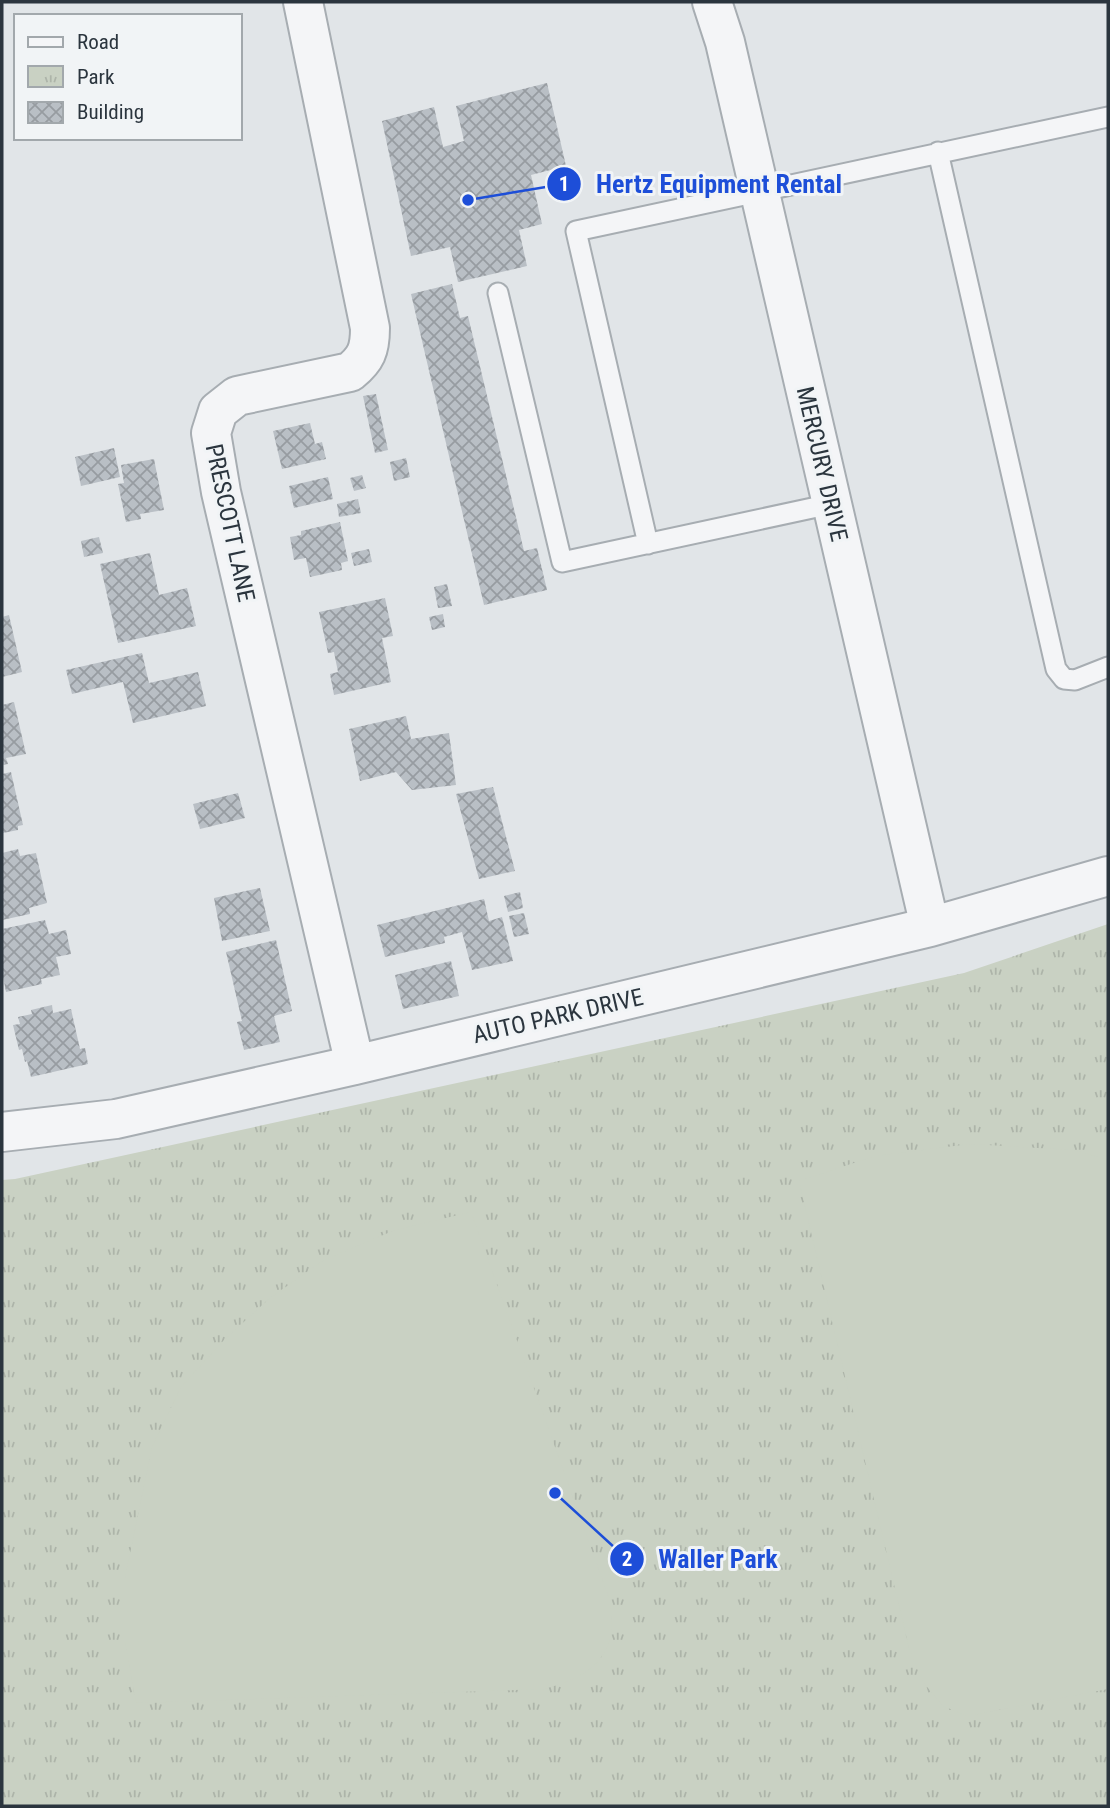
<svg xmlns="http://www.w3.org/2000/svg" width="1110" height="1808" viewBox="0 0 1110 1808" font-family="'Roboto Condensed',sans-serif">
  <defs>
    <pattern id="park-tufts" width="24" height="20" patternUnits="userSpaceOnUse" patternTransform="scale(1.75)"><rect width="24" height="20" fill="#c9d1c3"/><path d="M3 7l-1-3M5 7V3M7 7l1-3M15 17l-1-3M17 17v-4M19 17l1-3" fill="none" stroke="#adb4a9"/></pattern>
    <pattern id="building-cross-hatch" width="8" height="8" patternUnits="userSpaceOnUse" patternTransform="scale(1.75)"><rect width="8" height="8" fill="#b9bfc5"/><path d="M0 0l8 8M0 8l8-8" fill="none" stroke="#979ca1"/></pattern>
  </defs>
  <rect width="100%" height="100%" fill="#e1e5e8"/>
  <!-- park -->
  <path fill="url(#park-tufts)" d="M1108,924V1806H2V1180L15,1179L964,973Z"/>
  <!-- garden -->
  <path fill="#c9d1c3" d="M970,1144L1074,1150L1108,1160V1689L967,1716L943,1706L923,1682L909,1648L799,1181L875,1156Z
    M471,1212L610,1601C610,1611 613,1625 611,1635C603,1670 573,1681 544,1689L136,1703L125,1641V1578L152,1447L181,1387L224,1340L270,1298L324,1260L395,1230Z"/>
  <!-- building -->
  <path fill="url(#building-cross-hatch)" d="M547,83L566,166L531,175L542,224L519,230L527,266L458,282L450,247L411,256L382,121L434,107L443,147L464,141L456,106Z
    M452,284L460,318L468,316L524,551L537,548L547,590L484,605L411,294Z
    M376,394L388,450L375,453L363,396Z
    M310,423L315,444L322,442L326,459L282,469L273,431Z
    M114,448L120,477L81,486L75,457Z
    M406,458L410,477L394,481L390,462Z
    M154,459L164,510L140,514L141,519L126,522L118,484L124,483L121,465Z
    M362,475L366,488L354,491L350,478Z
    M328,477L333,499L294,508L289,486Z
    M358,499L361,513L339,517L337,504Z
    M340,522L348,561L341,563L342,570L310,577L306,558L294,560L290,537L301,535V531Z
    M99,537L103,553L84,557L81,541Z
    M369,549L372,562L354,566L351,553Z
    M150,553L159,595L187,588L196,626L118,643L100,564Z
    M447,584L452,606L438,608L434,587Z
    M385,598L393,636L382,638L391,682L334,695L330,674L338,672L334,652L328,653L319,612Z
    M443,614L445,627L432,630L429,617Z
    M9,615L22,672L2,677V617Z
    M142,653L149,683L198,672L206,706L133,723L123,682L72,694L66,670Z
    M14,702L26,754L6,758L8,764L2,765V705Z
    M406,716L411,739L449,733L456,785L412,790L396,772L360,781L349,729Z
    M11,772L23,825L18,826V830L3,833L2,838V774Z
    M493,787L515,871L479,879L456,794Z
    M238,793L245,818L200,829L193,804Z
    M18,849L20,856L36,853L47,903L29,908L30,914L2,920V853Z
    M260,888L270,931L222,941L214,898Z
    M520,892L523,908L508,912L504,896Z
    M484,899L489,921L502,917L513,961L472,970L462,932L444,937L445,943L385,957L377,925Z
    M524,913L529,934L514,937L509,916Z
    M45,920L49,934L66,930L71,954L56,957L60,975L41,979L42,984L6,992L2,971V929Z
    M276,940L292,1011L274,1016L280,1042L244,1050L237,1022L242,1021L226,952Z
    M451,961L459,996L403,1009L395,975Z
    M52,1005L53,1013L71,1009L80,1049L85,1048L88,1064L31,1077L27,1061L25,1062L22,1049L19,1050L13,1025L20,1024L18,1017L32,1014L31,1010Z"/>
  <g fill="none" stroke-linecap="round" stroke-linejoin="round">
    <defs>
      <path id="lane" d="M938,152L1056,669L1064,679L1075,680L1108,667
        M498,293L562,562L831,504
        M648,544L576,231L1108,117"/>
      <path id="street" d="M303,2L370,328C370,350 366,359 350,372L237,396L218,411L211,433L221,492L355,1065
        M712,2L725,42L930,927
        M2,1132L116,1119L355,1065L930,927L1108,876"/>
    </defs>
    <!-- lane casing -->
    <use href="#lane" stroke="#a7adb2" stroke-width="23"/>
    <!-- street casing -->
    <use href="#street" stroke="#a7adb2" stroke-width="42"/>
    <!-- lane -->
    <use href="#lane" stroke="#f4f5f7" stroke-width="19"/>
    <!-- street -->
    <use href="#street" stroke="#f4f5f7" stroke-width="38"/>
  </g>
  <g text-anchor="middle" stroke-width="6" stroke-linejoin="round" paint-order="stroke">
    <!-- street labels -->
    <g font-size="24" fill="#2b353e" stroke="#f1f4f6">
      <text transform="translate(822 464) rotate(77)" y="8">MERCURY DRIVE</text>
      <text transform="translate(230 523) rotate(78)" y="8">PRESCOTT LANE</text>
      <text transform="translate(558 1016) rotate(-13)" y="8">AUTO PARK DRIVE</text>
    </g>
  </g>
  <!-- callouts -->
  <path fill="none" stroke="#1d4ed8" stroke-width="2.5" d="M468 200L564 184M555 1493L627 1559"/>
  <g fill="#1d4ed8" stroke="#f1f4f6" stroke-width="2.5">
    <circle cx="468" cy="200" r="7"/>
    <circle cx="555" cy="1493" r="7"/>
    <circle cx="564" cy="184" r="18"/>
    <circle cx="627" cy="1559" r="18"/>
  </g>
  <g font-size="21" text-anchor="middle" font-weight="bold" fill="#fff">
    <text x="564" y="191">1</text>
    <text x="627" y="1566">2</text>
  </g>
  <g font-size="26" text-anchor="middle" font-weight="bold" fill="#1d4ed8" stroke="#f1f4f6" stroke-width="6" stroke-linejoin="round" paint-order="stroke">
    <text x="719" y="193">Hertz Equipment Rental</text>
    <text x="718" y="1568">Waller Park</text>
  </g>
  <!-- border -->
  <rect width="1110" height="1808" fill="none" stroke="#2b353e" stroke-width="7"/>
  <!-- legend -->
  <rect x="14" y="14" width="228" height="126" fill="#f1f4f6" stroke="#a2a8ac" stroke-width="2"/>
  <rect x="28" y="37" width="35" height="10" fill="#f4f5f7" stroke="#a2a8ac" stroke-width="2"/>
  <text x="77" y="49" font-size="21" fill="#2b353e">Road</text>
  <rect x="28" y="66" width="35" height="21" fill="url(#park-tufts)" stroke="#a2a8ac" stroke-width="2"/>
  <text x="77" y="84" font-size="21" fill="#2b353e">Park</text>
  <rect x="28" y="102" width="35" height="21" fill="url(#building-cross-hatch)" stroke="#a2a8ac" stroke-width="2"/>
  <text x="77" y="119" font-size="21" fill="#2b353e">Building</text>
</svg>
